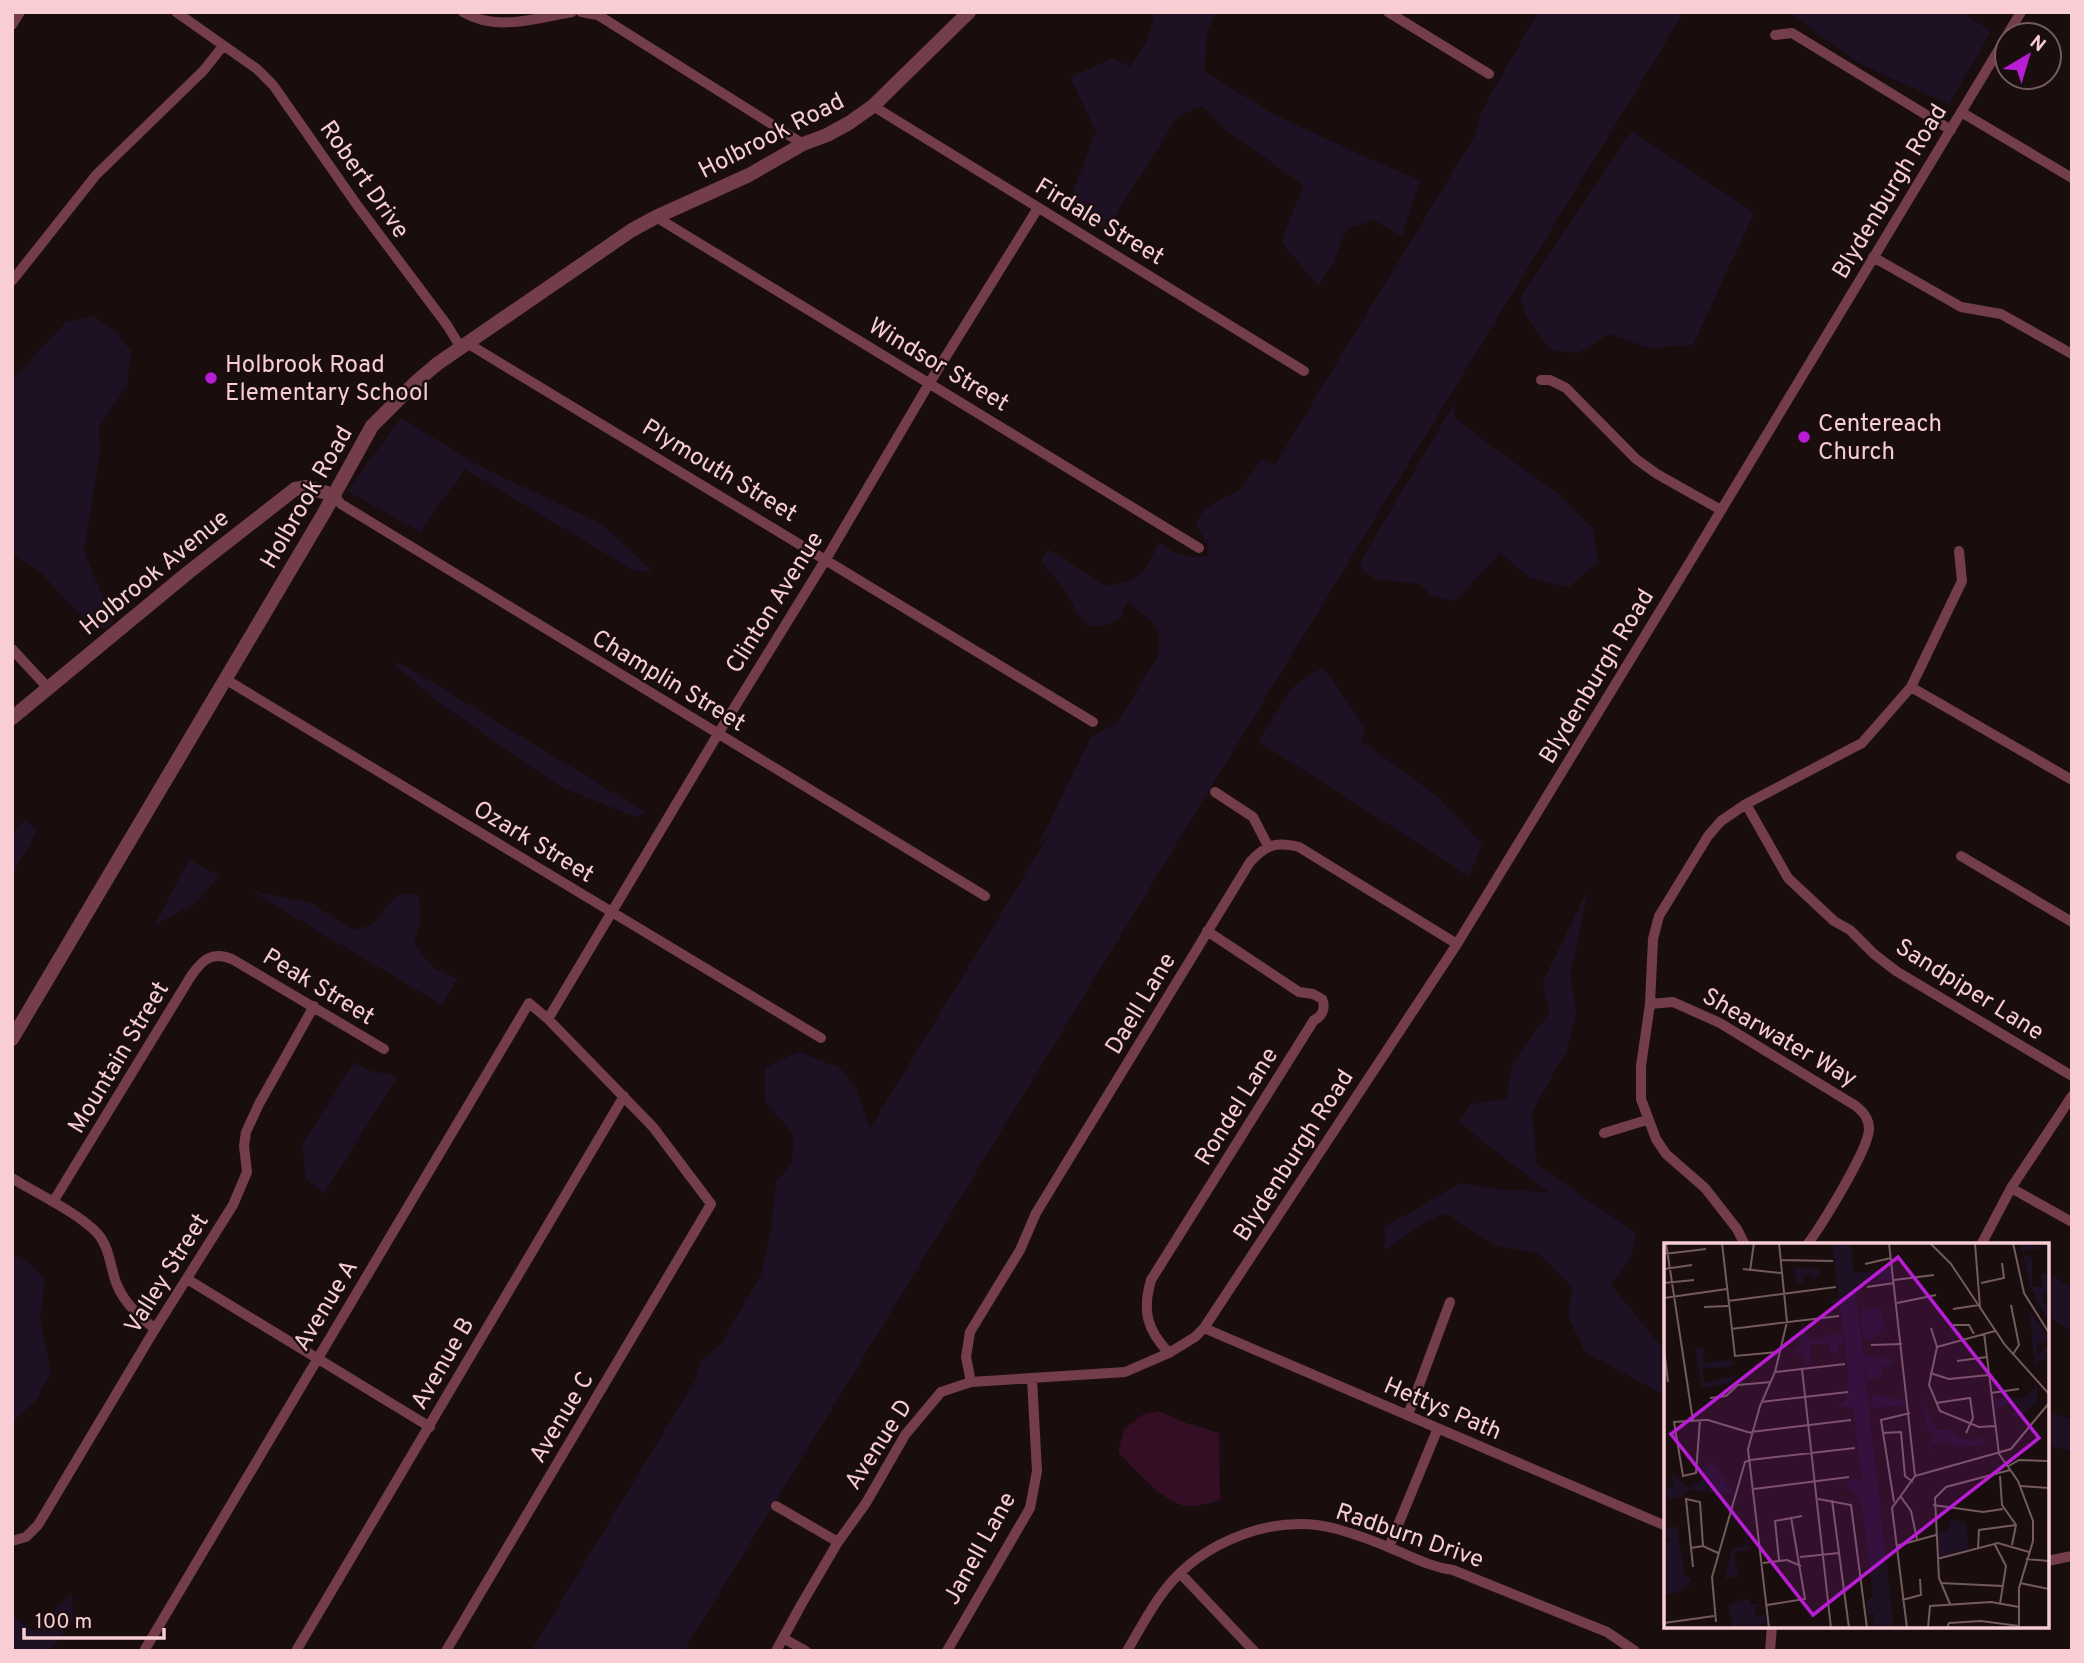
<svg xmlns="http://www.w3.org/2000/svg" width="2084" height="1663" viewBox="0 0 2084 1663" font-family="Overpass,sans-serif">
  <rect width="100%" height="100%" fill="#1a0d0e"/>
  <!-- green -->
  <path fill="#1e1123" d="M1155,12H1217L1206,33L1205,72L1270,112L1360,155L1420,180L1402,236L1373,220L1346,230L1333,263L1318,286L1281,241L1304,185L1229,133L1203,106L1179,115L1121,205L1108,232L1069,202L1096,131L1070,77L1113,58L1130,67L1147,41Z
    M1538,12H1684L684,1651H531L696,1379L701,1362L722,1342L761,1275L771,1232L776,1182L792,1163L793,1134L765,1101V1068L799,1052L840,1068L855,1086L870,1128L1051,832L1038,846L1091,737L1118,722L1159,654V631L1153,622L1127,601L1120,619L1108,625L1088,627L1076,611L1067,593L1041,560L1048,549L1106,586C1142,580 1143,574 1159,543C1176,555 1188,559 1209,556L1207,544L1196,524L1204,509L1242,488L1261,460L1274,466L1476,134L1481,112Z
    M1788,12H1961L1991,31L1949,105L1857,62Z
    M1632,131L1754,213L1693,345L1650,348L1610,334L1578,353L1551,350L1526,317L1520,298Z
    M93,316L114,330L131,351L127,386L99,427L100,450L84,552L114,624L95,631L39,571L12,553V380L66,322Z
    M1454,404L1455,418L1492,447L1558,493L1593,529L1598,562L1569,587L1530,578L1500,553L1455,601L1432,596L1420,584L1374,579L1364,572L1360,562Z
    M401,418L483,468L602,524L653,572L633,570L465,469L420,532L347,491Z
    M393,663L404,665L645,812L638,818L559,786L437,701Z
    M1323,667L1366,729L1361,741L1437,796L1482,844L1469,876L1258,741L1294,686Z
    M26,819L37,831L12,876V835Z
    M190,859L219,876L194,904L154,925Z
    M1589,887L1570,974L1576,1011L1568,1048L1532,1112L1537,1165L1636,1233L1632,1256L1611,1285L1666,1352V1396L1585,1352L1568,1317L1572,1288L1540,1254L1495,1245L1445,1213L1424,1223L1384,1251L1385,1227L1460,1183L1494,1189L1548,1192L1459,1122L1471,1104L1506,1099L1513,1062L1550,1012L1542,983Z
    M251,891L311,903L352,930L371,925L397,895L419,894L421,920L414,943L433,968L457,979L442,1005Z
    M354,1063L371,1071L398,1076L324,1193L306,1179L302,1145Z
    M16,1256L28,1263L45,1279L40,1319L51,1373L35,1401L12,1423V1259Z
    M2047,1273L2072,1288V1332L2047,1316Z
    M2047,1412L2072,1419V1452L2047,1444Z
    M72,1593L73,1620L50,1651H12V1615L33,1631Z"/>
  <!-- water -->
  <path fill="#330e24" d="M1159,1411L1183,1422L1219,1433L1220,1500C1210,1503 1197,1507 1187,1506C1164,1504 1134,1468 1118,1452L1124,1429L1142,1415Z"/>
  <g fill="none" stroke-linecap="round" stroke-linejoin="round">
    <!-- minor -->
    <path stroke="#733e49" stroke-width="10" d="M176,12L257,69L273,85L357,205L447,325L461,348
      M463,12C496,32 536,18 572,12
      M581,12L598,15L803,144
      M1388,12L1489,74
      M12,25L20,12
      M1775,35L1792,33L1951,130
      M2007,35L2021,12
      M873,106L1304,371
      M1961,112L2072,178
      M656,217L1199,548
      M1873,257L1961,307L2001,314L2072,354
      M12,281L96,175L203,71L223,46
      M467,343L1093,722
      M1541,380H1550L1566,388L1636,459L1657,474L1721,510
      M334,495L341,504L985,896
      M12,649L49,689
      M225,679L821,1038
      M1911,687L2072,780
      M1215,792L1253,817L1268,846
      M1746,804L1788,878L1834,921L1850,930L1874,954L1896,971L2072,1076
      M1961,856L2072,922
      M1650,1004L1673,1002L1720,1023L1856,1106C1863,1112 1869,1118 1869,1129C1869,1149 1821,1226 1807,1245
      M548,1019L718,734L826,559L930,382L1038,208
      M1604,1133L1647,1120
      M12,1178C37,1194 79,1213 98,1234C110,1248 110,1268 117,1285C125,1304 139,1316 155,1329
      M2011,1188L2072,1222
      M53,1202L191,976C203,959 212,951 232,959L384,1049
      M1745,1245L1737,1229L1705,1188L1666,1154L1656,1139L1641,1099V1066L1650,1004L1653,939L1659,916L1708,836L1721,821L1746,804L1862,743L1911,687L1962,581L1959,551
      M1981,1245L2011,1188L2072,1096
      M187,1279L430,1427
      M1204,1328L1666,1526
      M1169,1353C1147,1330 1142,1311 1151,1280L1314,1020C1322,1017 1326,1008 1322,999L1313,994L1299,992L1207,931
      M971,1382L966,1357L970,1332L1020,1250L1036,1213L1250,862C1266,845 1275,841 1299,847L1457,944
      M1408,1415L1450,1302
      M776,1506L838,1542
      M12,1541L26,1537L38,1525L155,1329L233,1205L247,1172L244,1146L246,1132L259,1104L314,1006
      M1389,1547L1438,1428
      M2047,1561L2072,1556
      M1180,1573L1254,1651
      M783,1638L806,1651
      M144,1651L529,1003L548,1019L653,1127L711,1204L446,1651
      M296,1651L624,1096
      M776,1651L801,1605L838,1542L866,1503L905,1435L941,1392L971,1382L1125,1372L1169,1353L1195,1337L1204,1328L1457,944L1699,547L2007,36
      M947,1651L1030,1508L1037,1471L1032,1379
      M1127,1651C1139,1631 1150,1609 1164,1591C1202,1541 1276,1512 1337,1529C1354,1534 1372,1540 1388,1547C1411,1556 1429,1567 1453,1570L1607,1632L1635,1651
      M1770,1651L1772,1626"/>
    <!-- tertiary -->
    <path stroke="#733e49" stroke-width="14" d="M12,718L190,571L295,489L306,487L334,495
      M12,1039L324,513L372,426L416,382L437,364L632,230L656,217L749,175L803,144L827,135L849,123L873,106L969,12"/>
  </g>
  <!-- markers -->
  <g fill="#b91cd5" stroke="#1a0d0e" stroke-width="2.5">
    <circle cx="211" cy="378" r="7"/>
    <circle cx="1804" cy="437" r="7"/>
  </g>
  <g text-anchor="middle" stroke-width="5" stroke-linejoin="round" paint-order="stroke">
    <!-- street labels -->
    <g font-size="24" fill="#f8cdd3" stroke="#1a0d0e">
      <text transform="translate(771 135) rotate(-27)" y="8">Holbrook Road</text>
      <text transform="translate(365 179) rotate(55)" y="8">Robert Drive</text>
      <text transform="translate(1889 191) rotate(-59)" y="8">Blydenburgh Road</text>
      <text transform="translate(1100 221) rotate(31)" y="8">Firdale Street</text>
      <text transform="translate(939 364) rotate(31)" y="8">Windsor Street</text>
      <text transform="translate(720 470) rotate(31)" y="8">Plymouth Street</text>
      <text transform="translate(306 497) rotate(-60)" y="8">Holbrook Road</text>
      <text transform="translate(154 572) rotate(-39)" y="8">Holbrook Avenue</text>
      <text transform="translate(774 602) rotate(-58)" y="8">Clinton Avenue</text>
      <text transform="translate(1596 676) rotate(-59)" y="8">Blydenburgh Road</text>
      <text transform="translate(669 680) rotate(31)" y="8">Champlin Street</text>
      <text transform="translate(534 841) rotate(31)" y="8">Ozark Street</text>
      <text transform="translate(319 986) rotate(31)" y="8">Peak Street</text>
      <text transform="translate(1970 989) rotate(32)" y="8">Sandpiper Lane</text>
      <text transform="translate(1140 1003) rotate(-59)" y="8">Daell Lane</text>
      <text transform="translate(1780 1037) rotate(30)" y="8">Shearwater Way</text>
      <text transform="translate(118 1057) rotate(-59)" y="8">Mountain Street</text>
      <text transform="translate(1236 1106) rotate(-58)" y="8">Rondel Lane</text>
      <text transform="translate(1293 1155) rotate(-57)" y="8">Blydenburgh Road</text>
      <text transform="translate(166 1273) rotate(-58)" y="8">Valley Street</text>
      <text transform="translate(325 1305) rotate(-59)" y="8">Avenue A</text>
      <text transform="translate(442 1363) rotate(-60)" y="8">Avenue B</text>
      <text transform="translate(1443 1408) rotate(23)" y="8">Hettys Path</text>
      <text transform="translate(561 1417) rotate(-59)" y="8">Avenue C</text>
      <text transform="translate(878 1444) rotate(-57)" y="8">Avenue D</text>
      <text transform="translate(1410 1535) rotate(19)" y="8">Radburn Drive</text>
      <text transform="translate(979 1548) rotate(-61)" y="8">Janell Lane</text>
    </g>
    <!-- poi labels -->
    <g font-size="24" fill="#f8cdd3" stroke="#1a0d0e" text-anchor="start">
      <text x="225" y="372">Holbrook Road<tspan x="225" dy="28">Elementary School</tspan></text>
      <text x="1818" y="431">Centereach<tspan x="1818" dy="28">Church</tspan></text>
    </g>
  </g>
  <!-- overview -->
  <g transform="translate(1664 1243)">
    <rect width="385" height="385" fill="#1a0d0e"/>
    <path d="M168,0H187L190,30L226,26L228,37L191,42L199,112L229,117L228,122L217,124V133L204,138L199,114L230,385H208L211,371L203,372L202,359L209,353L198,265L192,250L181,242L189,236L198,239L189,164H168L180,159L185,133L175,60L163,61L175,54ZM357,0L381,5L360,8L361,13L368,15V44H378L377,31L385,29V52L378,51L379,60L385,62V79L366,44ZM129,25L157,26L150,38L147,32L139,33V40H133ZM216,65L221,85L206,98L200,96L196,67ZM365,67L385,96L372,104L374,112L385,102V115L374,118L371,125ZM139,79L145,97L177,90L180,98L173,102L175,110L167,109L165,101H147V122H141L138,112L130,109L136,102L133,92ZM31,105H39L41,120L68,116L70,122L65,124L39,125L40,140L73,132L65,141L38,145ZM373,142V159L355,174L347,172L357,164L346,160L332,166L330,156L362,154ZM208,152L240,157L241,162L207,165ZM255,153L273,187L290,186L292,194L306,197L320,194L322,202L294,204L281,197L268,201L264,210L267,196L276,190L261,189L264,183ZM48,218L71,252L26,247L17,255L4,256L1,245H9L8,230L24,244L37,238L42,221ZM288,275L302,280L305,306L273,316L272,289L284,287ZM80,278L85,308L70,309L74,333L61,336L68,306L82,303ZM13,283L21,332L28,337L19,348L0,352L2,299L7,298L0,286ZM84,355L88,362L101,360L91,364L92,373L102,371L103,378L91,385H69L64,362Z" fill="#1e1123"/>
    <path fill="none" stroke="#735a5d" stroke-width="2" d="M2,0L29,178M58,0L71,113L114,109M225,0L251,233L228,265L243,385M266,0L287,21L341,102L385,151M311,0L316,64M349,0L360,50L385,90M0,11L42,6M116,17L169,18M201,21L227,15M0,26L28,22M79,26L117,30M86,28L90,0M230,37L270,32M0,40L30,37M317,40L340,35L338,20M203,44L230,40M0,55L63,46M64,58L172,44M233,60L272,52M347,62L355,102L349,111M40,64L64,63M289,66L315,62M289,82H305L310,91M267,85L273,104L265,142L276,168L315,184L331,183M67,86L175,73M320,90L335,211L354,238L369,278V298L355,345V385M207,102L238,101M273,104L331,88M0,106L4,139M293,118L323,114M138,126L167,385M111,129L181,121M266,130L285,136L325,132M327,150L355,146M46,155L62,153L74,142L107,139M97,159L184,149M272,160L306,155L309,175L302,190M36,177L32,230L19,233L10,179L41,177H44L87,190M87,189L187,177M218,190L237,189L241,233L249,239M86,217L191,205M343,224L355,217L385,218M251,233L347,206L385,160M336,233L338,262L352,282L348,302M357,243L385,245M90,246L185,234M237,254L247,268L253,296M154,256L187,262L203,385M168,257L185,385M230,259L217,177L246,170M269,262L319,269L339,266M330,300L342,323L336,361M232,303L272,292M27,305L39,303L54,310M314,305L315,287L352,282M136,314L175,310M273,316L334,300L365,309M362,316L385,318M115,317L111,278L138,273M99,320L123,317L137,323M29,324L22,256L36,259L39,303M276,340L339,343M356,340L385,346M238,357L257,352L256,336M286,361L275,335L271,255L282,244L346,227M103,362L141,356L127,274M52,379L48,334L81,219L86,217M0,380L50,373M105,385L84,206L96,163L111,129L123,79L115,0M264,385L266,363L327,359L355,364M283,385L285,380L317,378L355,383"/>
    <path fill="#b91cd5" fill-opacity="0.15" stroke="#b91cd5" stroke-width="3.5" d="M234,14L375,195L149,372L7,191Z"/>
    <rect width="385" height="385" fill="none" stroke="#f8cdd3" stroke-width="3.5"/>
  </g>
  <!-- border -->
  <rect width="2084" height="1663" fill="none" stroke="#f8cdd3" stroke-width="28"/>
  <!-- north arrow -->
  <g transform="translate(2028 56) rotate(38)"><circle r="33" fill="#1a0d0e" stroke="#735a5d" stroke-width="2"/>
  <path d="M0-5L12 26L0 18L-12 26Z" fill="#b91cd5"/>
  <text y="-10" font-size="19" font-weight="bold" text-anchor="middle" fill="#f8cdd3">N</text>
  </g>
  <!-- scale -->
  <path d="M24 1628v10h140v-10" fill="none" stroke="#f8cdd3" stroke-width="3.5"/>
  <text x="35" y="1628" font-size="21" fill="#f8cdd3" stroke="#1a0d0e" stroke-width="5" paint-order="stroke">100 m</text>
</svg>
